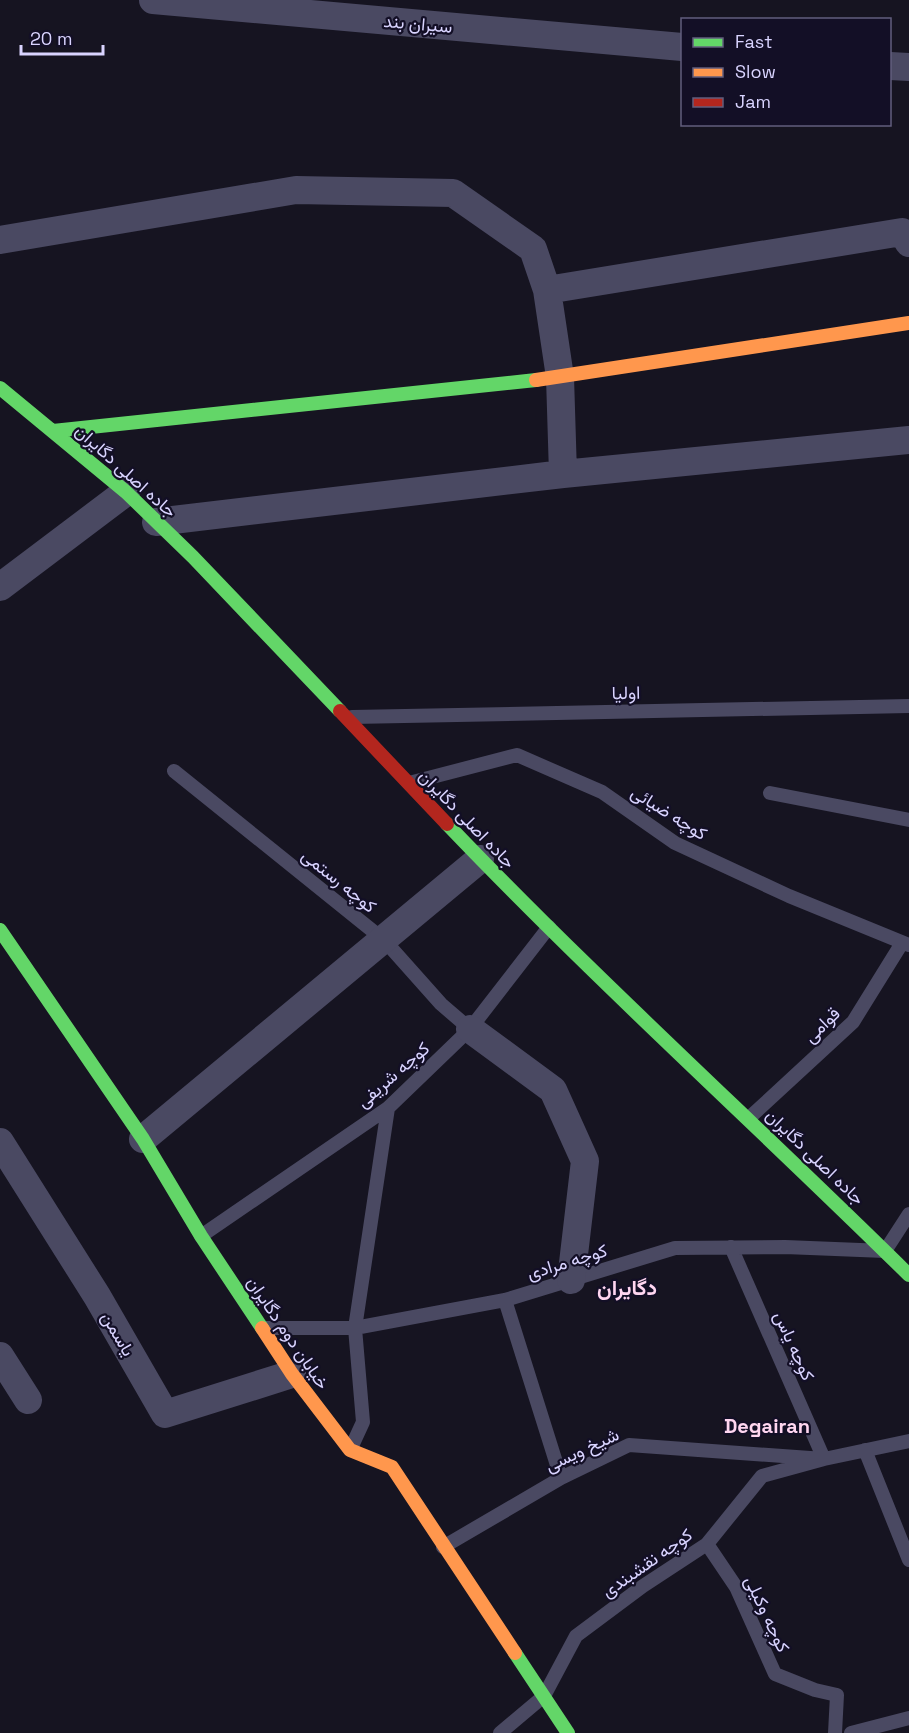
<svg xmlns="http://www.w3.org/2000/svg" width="909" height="1733" viewBox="0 0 909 1733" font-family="'Space Grotesk',Vazirmatn,sans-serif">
  <rect width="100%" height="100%" fill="#161421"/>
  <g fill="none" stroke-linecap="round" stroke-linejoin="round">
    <!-- lane -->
    <path stroke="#4a4962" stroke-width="14" d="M352,717L909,706
      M174,771L384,940L441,1004L470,1029
      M409,783L517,755L602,792L675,843L789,896L909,945
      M770,793L909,820
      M749,1118L853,1022L902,943
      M201,1236L388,1108L470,1029L549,927
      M505,1300L561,1478
      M263,1328H355L505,1300L675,1248L785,1247L885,1251L909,1214
      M351,1448L363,1422L355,1328L388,1108
      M865,1450L909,1560
      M707,1544L736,1587L775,1674L815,1690L837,1695L835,1733
      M443,1547L561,1478L629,1445L824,1459L731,1247
      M500,1733L544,1696L576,1636L643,1586L707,1544L762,1476L824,1459L909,1441
      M851,1733L909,1718"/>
    <!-- street -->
    <path stroke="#4a4962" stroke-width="28" d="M153,0L682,47
      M890,66L909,67
      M0,240L296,190L453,193L533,249L547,290L560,377L563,474
      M547,290L902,232L909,243
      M156,522L563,474L909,440
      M0,587L126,492
      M470,1029L553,1090L585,1161L571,1280
      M143,1139L480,859
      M0,1142L97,1296L165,1414L292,1374
      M0,1356L28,1400"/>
    <!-- fast -->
    <path stroke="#63d668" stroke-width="14" d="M0,388L126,492L193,557L340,711
      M53,431L536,380
      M447,824C596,980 756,1124 909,1275
      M0,930L143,1139L201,1236L262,1328
      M515,1653L568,1733"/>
    <!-- slow -->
    <path stroke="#ff974d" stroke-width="14" d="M536,380L909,323
      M262,1328L292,1374L350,1450L392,1467L515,1653"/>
    <!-- jam -->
    <path stroke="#b3261e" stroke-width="14" d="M340,711L447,824"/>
  </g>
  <g text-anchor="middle" stroke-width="4.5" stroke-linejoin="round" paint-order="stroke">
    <!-- street labels -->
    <g font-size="18" fill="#d9d4ff" stroke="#130f26">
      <text transform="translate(418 24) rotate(5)" y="6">سیران بند</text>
      <text transform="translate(126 471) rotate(42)" y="6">جاده اصلی دگایران</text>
      <text transform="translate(626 693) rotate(-1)" y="6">اولیا</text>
      <text transform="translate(669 813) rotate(32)" y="6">کوچه ضیائی</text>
      <text transform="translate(467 819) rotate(46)" y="6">جاده اصلی دگایران</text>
      <text transform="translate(339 881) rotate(39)" y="6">کوچه رستمی</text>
      <text transform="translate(822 1025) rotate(-44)" y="6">قوامی</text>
      <text transform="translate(393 1075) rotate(-41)" y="6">کوچه شریفی</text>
      <text transform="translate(815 1157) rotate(44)" y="6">جاده اصلی دگایران</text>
      <text transform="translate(567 1262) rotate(-17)" y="6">کوچه مرادی</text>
      <text transform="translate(288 1333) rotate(56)" y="6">خیابان دوم دگایران</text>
      <text transform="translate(118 1334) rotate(60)" y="6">یاسمن</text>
      <text transform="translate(794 1346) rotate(66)" y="6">کوچه یاس</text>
      <text transform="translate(582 1450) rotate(-25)" y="6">شیخ ویسی</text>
      <text transform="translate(647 1563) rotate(-35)" y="6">کوچه نقشبندی</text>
      <text transform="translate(767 1614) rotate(65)" y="6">کوچه وکیلی</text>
    </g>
    <!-- neighbourhood labels -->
    <g font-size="20" font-weight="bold" fill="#ffd6f0" stroke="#130f26">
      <text x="767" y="1433">Degairan</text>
    </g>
    <!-- quarter labels -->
    <g font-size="21" font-weight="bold" fill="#ffd6f0" stroke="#130f26">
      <text x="627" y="1295">دگایران</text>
    </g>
  </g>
  <!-- legend -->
  <rect x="681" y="18" width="210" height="108" fill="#130f26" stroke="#625e7d" stroke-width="1.5"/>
  <rect x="693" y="38" width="30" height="9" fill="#63d668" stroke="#625e7d" stroke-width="1.5"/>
  <text x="735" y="48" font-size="18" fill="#d9d4ff">Fast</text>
  <rect x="693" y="68" width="30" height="9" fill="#ff974d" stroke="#625e7d" stroke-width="1.5"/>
  <text x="735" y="78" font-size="18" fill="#d9d4ff">Slow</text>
  <rect x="693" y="98" width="30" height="9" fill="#b3261e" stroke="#625e7d" stroke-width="1.5"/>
  <text x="735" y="108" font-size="18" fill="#d9d4ff">Jam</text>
  <!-- scale -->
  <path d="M21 45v9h82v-9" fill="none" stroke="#d9d4ff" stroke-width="3"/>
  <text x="30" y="45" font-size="18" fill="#d9d4ff" stroke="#130f26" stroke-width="4.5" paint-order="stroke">20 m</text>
</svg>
